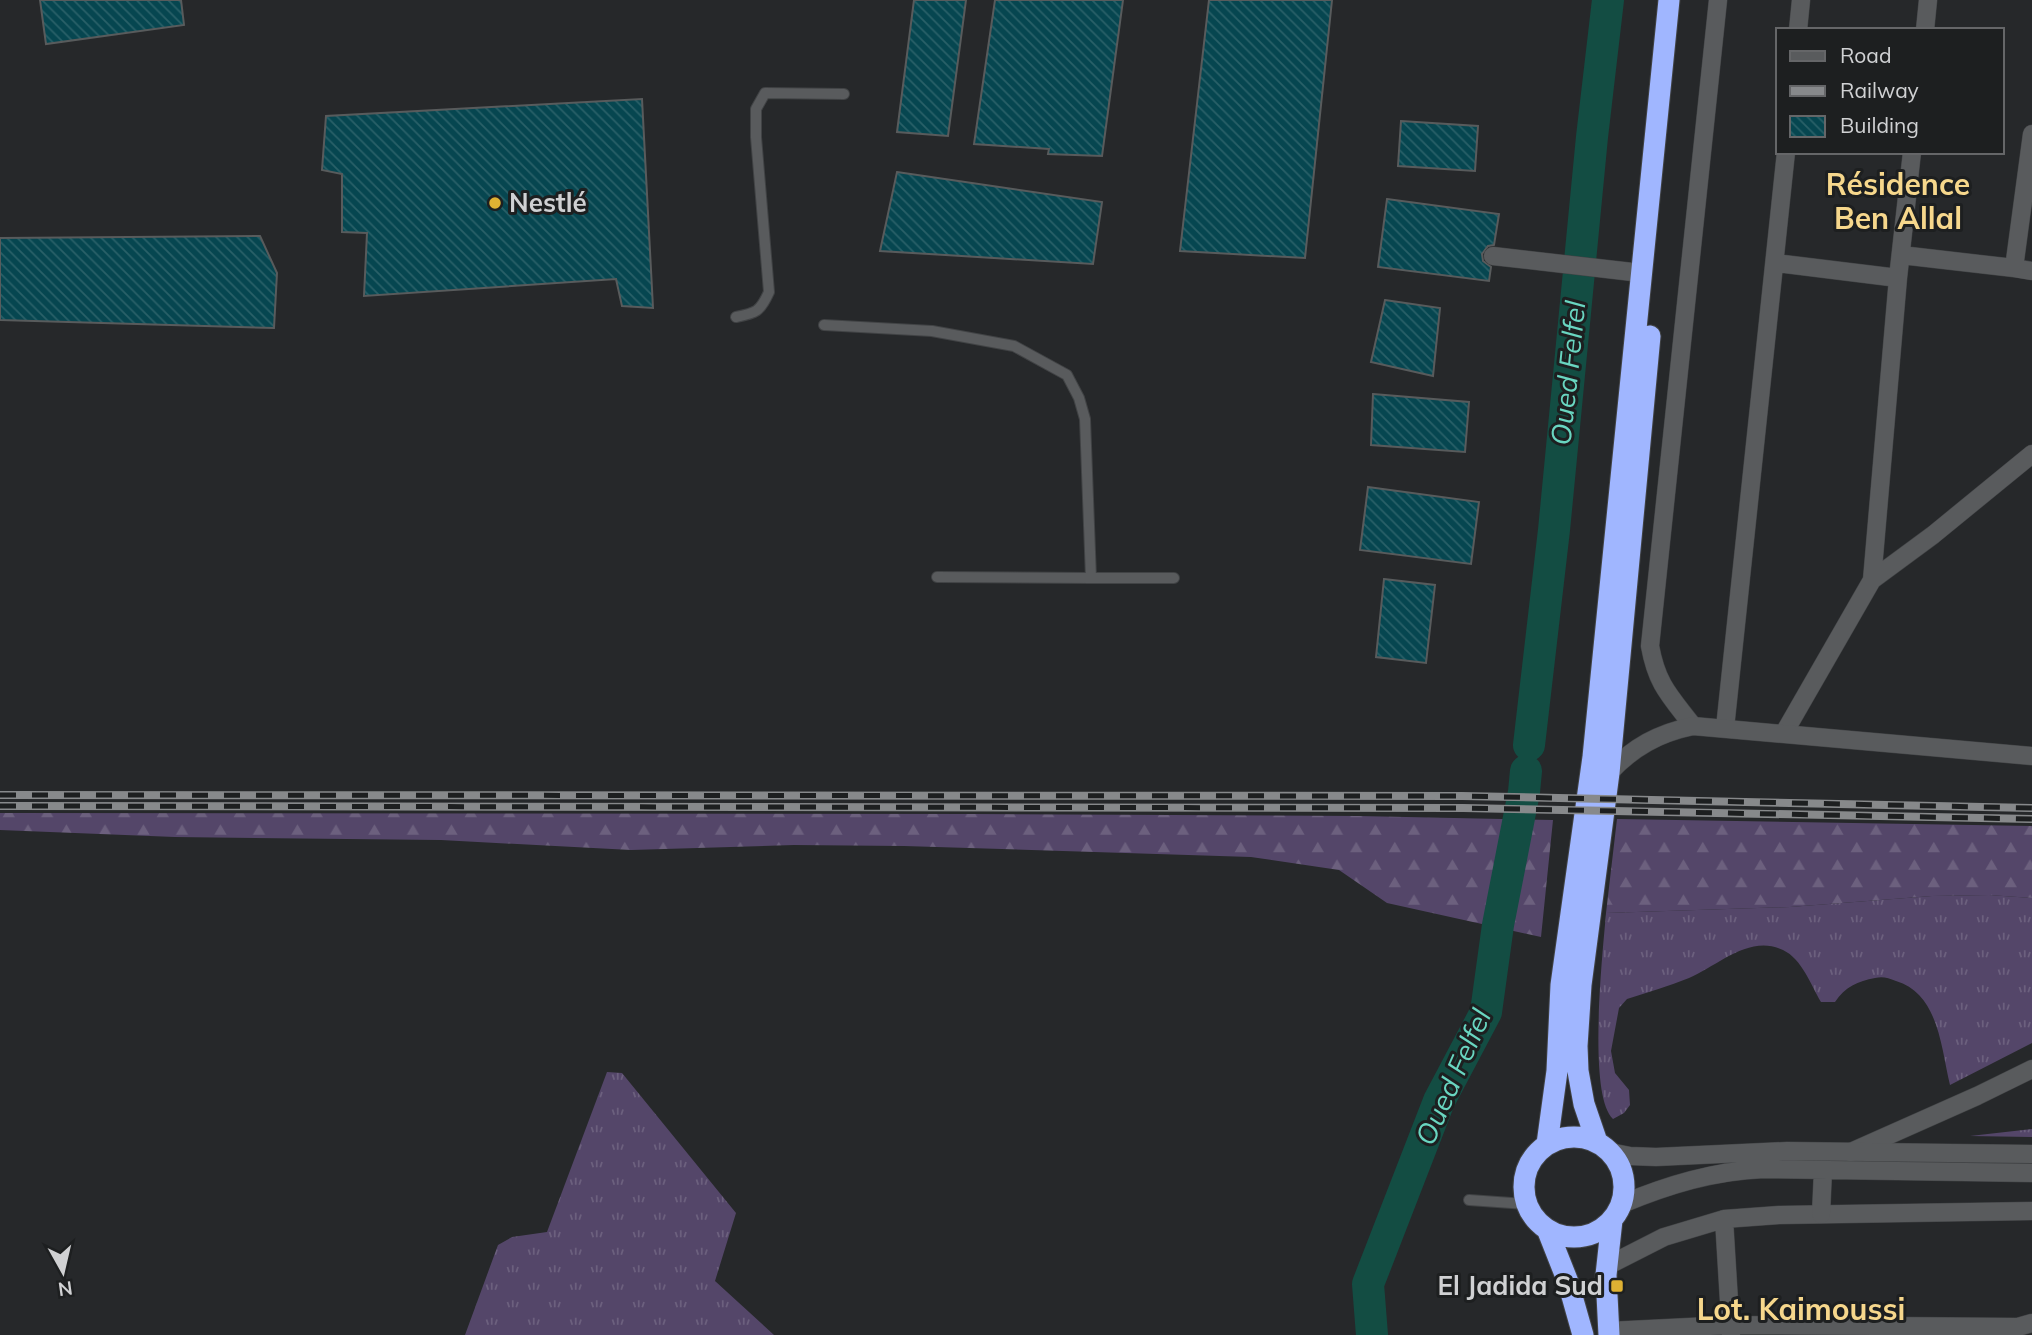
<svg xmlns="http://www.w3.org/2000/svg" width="2032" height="1335" viewBox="0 0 2032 1335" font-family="Mulish,sans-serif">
  <defs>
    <pattern id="grass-tufts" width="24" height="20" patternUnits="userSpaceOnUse" patternTransform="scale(1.75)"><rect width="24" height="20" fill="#544669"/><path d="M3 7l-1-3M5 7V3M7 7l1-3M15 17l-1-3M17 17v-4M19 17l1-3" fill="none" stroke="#6c607e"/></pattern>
    <pattern id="forest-firs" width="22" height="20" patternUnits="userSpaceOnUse" patternTransform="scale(1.75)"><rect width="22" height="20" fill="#544669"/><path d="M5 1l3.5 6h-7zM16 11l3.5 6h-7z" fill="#6c607e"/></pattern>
    <pattern id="building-back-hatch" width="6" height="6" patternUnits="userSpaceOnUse" patternTransform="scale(1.75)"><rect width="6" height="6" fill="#064650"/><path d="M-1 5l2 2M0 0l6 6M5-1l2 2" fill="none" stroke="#296068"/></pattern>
  </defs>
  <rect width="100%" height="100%" fill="#26282a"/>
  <!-- grass -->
  <path fill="url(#grass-tufts)" d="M1989,895L2032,898V1043L1950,1085C1941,1048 1939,994 1896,981C1888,978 1883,976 1875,978C1858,981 1845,987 1835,1002H1821C1811,985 1802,959 1783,950C1749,934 1718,966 1689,978C1669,986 1648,992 1627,999L1619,1008L1611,1051L1615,1073L1629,1090L1630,1105L1624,1113L1613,1119C1587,1095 1603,951 1606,913L1790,907L1932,896Z
    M607,1072L622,1073L736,1213L715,1281L774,1335H465L498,1245L512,1237L547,1232Z
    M2032,1129V1137L1970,1136Z"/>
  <!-- forest -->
  <path fill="url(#forest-firs)" d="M0,813L971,814L1358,816L1553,820L1541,937L1387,903L1339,870L1251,857L904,846L794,845L631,850L441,840L175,837L0,830Z
    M1617,819L2032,826V898L1989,895L1932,896L1790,907L1606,913Z"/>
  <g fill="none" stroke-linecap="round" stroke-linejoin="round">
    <!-- river -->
    <path stroke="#134d43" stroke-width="32" d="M1529,745L1554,530L1592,137L1608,0
      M1372,1335L1368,1284L1439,1101L1486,1012L1498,925L1524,792L1526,771"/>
  </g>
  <!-- building -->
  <path fill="url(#building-back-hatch)" stroke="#585b5c" stroke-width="2" d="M40,0H181L184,25L46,44Z
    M914,0H966L948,136L897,132Z
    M995,0H1123L1102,156L1048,154L1049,149L974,144Z
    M1209,0H1332L1305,258L1180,251Z
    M642,99L653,308L622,306L616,279L364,296L367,233L342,232V174L322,170L326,116Z
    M1401,121L1478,126L1475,171L1398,166Z
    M897,172L1102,202L1093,264L880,251Z
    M1387,199L1499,214L1494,245L1488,246L1482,254L1483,261L1491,267L1489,281L1378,267Z
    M260,236L277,273L274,328L0,320V238Z
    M1385,300L1440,308L1433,376L1371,362Z
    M1373,394L1469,402L1465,452L1371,445Z
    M1368,487L1479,502L1471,564L1360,550Z
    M1384,579L1435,585L1426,663L1376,657Z"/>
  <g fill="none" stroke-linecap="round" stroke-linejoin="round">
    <defs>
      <path id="lane" d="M736,317C756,313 760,312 769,292L756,137V109L765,93L844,94
        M824,325L932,331L1014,346L1067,375L1079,398L1085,419L1091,578H1174
        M937,577L1091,578
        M1469,1200L1526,1204"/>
      <path id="street" d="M1798,30L1801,0
        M1925,30L1928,0
        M1901,255L2014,268L2032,271
        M1493,256L1641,273
        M1776,263L1898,278
        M2014,268L2032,134
        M1872,580L1898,278L1912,152
        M1693,726C1670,696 1657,685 1650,646L1718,0
        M1725,728L1786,152
        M1784,733L1872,580L1933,535L2032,454
        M1851,1152L1977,1096L2032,1069
        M1724,1219L1731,1334
        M1607,1266L1664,1237L1724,1219L1779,1215L2032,1211
        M1608,1331L1730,1325L2018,1327L2032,1323"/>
      <path id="secondary" d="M1609,773C1633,747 1659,733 1693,726L2032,756
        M1610,1152L1630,1156L1656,1157L1787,1151L2032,1154
        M1622,1204C1668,1185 1713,1171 1764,1169L2032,1173
        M1821,1214L1823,1170"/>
      <path id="highway" d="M1524 1187a50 50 0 1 1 100 0a50 50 0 1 1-100 0Z
        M1597,1142L1584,1104L1578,1071L1577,1046L1581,985L1609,773L1650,336
        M1547,1144L1557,1071L1561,985L1593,757L1669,0
        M1547,1229L1568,1282L1583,1335
        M1609,1335L1606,1275L1612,1220"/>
    </defs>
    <!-- lane casing -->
    <use href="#lane" stroke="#414345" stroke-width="12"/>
    <!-- street casing -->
    <use href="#street" stroke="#414345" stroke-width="19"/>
    <!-- secondary casing -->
    <use href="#secondary" stroke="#414345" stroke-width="19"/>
    <!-- highway casing -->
    <use href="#highway" stroke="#414345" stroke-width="23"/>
    <!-- lane -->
    <use href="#lane" stroke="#595b5d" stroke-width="10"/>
    <!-- street -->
    <use href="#street" stroke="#595b5d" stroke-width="18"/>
    <!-- secondary -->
    <use href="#secondary" stroke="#595b5d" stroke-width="18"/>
    <!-- highway -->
    <use href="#highway" stroke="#a0b6ff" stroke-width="21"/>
    <defs>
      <path id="rail" d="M0,795L1462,796L2032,808
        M0,806L1463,808L2032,819"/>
    </defs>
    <!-- rail casing -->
    <use href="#rail" stroke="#87898b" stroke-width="8"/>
    <!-- rail -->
    <use href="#rail" stroke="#1d1f20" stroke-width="5" stroke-dasharray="16" stroke-linecap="butt"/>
  </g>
  <!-- markers -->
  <g fill="#deb133" stroke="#1d1f20" stroke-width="2.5">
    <circle cx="495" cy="203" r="7"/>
    <rect x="1610" y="1279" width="14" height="14" rx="3.5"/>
  </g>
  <g text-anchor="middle" stroke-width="6" stroke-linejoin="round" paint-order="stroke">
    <!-- poi labels -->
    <g font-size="26" font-weight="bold" fill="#d0d1d3" stroke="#1d1f20" text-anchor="start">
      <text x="509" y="212">Nestlé</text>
      <text x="1603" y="1295" text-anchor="end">El Jadida Sud</text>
    </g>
    <!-- water labels -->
    <g font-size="28" font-style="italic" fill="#69d6c1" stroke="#1d1f20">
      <text transform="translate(1568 373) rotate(-84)" y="10">Oued Felfel</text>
      <text transform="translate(1453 1077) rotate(-66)" y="10">Oued Felfel</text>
    </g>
    <!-- quarter labels -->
    <g font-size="30" font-weight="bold" fill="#f6d78c" stroke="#1d1f20">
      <text x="1898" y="195">Résidence<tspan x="1898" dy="34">Ben Allal</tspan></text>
      <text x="1801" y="1320">Lot. Kaimoussi</text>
    </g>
  </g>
  <!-- legend -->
  <rect x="1776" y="28" width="228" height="126" fill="#1d1f20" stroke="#656668" stroke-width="2"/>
  <rect x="1790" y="51" width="35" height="10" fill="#595b5d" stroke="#656668" stroke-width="2"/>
  <text x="1840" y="63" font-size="21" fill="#d0d1d3">Road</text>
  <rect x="1790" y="86" width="35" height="10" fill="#87898b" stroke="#656668" stroke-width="2"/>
  <text x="1840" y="98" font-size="21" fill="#d0d1d3">Railway</text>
  <rect x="1790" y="116" width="35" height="21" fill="url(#building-back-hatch)" stroke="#656668" stroke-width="2"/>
  <text x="1840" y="133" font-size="21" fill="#d0d1d3">Building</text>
  <!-- north arrow -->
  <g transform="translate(63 1272) rotate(172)" stroke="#1d1f20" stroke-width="5" paint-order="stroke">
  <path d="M0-5L12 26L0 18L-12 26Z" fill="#d0d1d3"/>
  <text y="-10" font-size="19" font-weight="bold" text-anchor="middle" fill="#d0d1d3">N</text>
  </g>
</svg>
